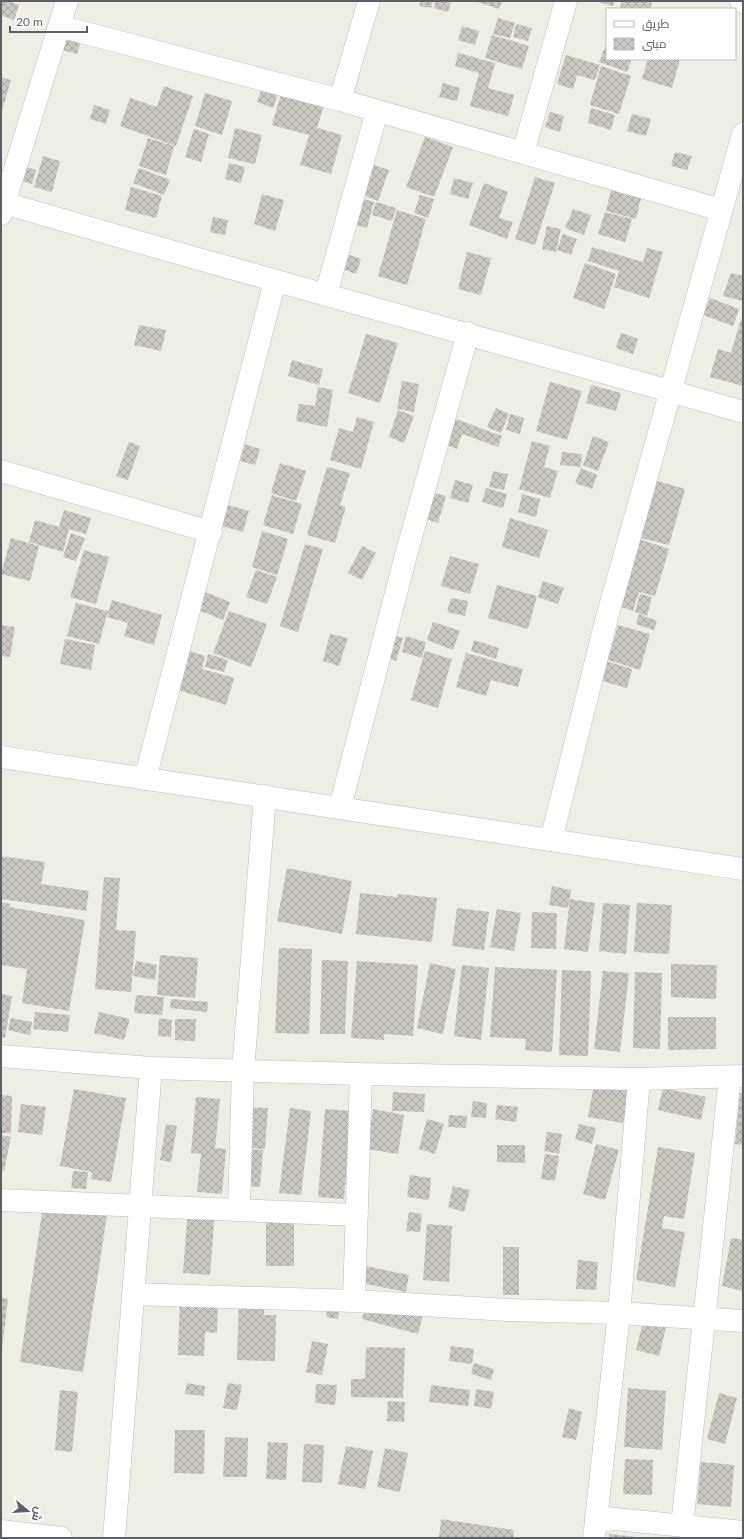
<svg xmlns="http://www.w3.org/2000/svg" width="744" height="1539" viewBox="0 0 744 1539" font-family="Lato,Cairo,sans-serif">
  <defs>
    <pattern id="building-cross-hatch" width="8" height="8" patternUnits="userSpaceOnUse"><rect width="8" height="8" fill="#cac8c1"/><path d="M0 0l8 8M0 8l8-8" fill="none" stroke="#a7a6a0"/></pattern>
  </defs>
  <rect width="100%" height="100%" fill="#efeee4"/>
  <!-- building -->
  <path fill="url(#building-cross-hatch)" d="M1,1H8L19,5L14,20L1,15Z
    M421,1H433L431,8L419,6Z
    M436,1H451L448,12L434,8Z
    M474,1H502L499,9Z
    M595,1H614L613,6Z
    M622,1H648L652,3L650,9H619Z
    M498,18L515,23L510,38L493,34Z
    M516,24L532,28L528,41L513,37Z
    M462,26L479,31L475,45L458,40Z
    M67,32L82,37L77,54L62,50Z
    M492,35L529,46L522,69L485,58Z
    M607,42V59H632L627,72L599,62Z
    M458,53L495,63L488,88L514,95L508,116L470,106L479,73L455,66Z
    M566,55L600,65L595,80L577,75L573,89L557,84Z
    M648,59H680L672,88L642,79Z
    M601,66L631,76L619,114L590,105Z
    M1,77L11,80L1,114Z
    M443,83L460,88L457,101L439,97Z
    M164,86L193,96L176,146L120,126L130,98L157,107Z
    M262,88L278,94L273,108L257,102Z
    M328,91L317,128L342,135L331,174L300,165L309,135L272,125L281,94Z
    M205,93L232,101L222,135L195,126Z
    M94,105L110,110L106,124L90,119Z
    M591,108L615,115L611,130L588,123Z
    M550,112L564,116L560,132L545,127Z
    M632,114L651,119L646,136L627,131Z
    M235,128L262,135L255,164L228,158Z
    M194,129L209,134L201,162L185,157Z
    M425,137L453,147L434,197L406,187Z
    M148,138L174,146L166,175L139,166Z
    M675,152L692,156L687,170L671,166Z
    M43,156L60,161L52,192L34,187Z
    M229,163L245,167L241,183L225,179Z
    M374,165L389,170L378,201L363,195Z
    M22,166L36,170L32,184L18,180Z
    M139,168L170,180L164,195L133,183Z
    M535,177L555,183L535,245L515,239Z
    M454,178L473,183L468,199L450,194Z
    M484,183L508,192L499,218L513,222L507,239L469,225Z
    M131,187L162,196L156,218L125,210Z
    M611,190L641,198L636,219L606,211Z
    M262,194L284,200L275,231L254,224Z
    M420,195L434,199L428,218L414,213Z
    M361,198L374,202L367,228L354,224Z
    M376,202L396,208L392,221L372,215Z
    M573,209L591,215L584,235L565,228Z
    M397,210L426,219L407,285L378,276Z
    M605,212L632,219L625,242L598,234Z
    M213,217L228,220L225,235L210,232Z
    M547,226L561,229L556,252L542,249Z
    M563,234L577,239L571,255L557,250Z
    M592,247L643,262L647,248L663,252L649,298L614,287L619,271L588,261Z
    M467,252L491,258L481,295L458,289Z
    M347,254L361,259L356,274L342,269Z
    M585,263L616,274L604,309L573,298Z
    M731,273L743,276V301L723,296Z
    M710,298L739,309L733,326L703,315Z
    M741,319H743V386L710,377L718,349L731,353Z
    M139,325L166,330L161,351L134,345Z
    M621,333L638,339L633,354L616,348Z
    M366,334L398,343L380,403L348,393Z
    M292,360L323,369L319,385L288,376Z
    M402,381L419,384L414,412L397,409Z
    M550,382L582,391L567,440L536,431Z
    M591,385L621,393L616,411L586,403Z
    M318,387L333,390L327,427L296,421L299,404L315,406Z
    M496,408L509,414L501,433L487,427Z
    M398,410L414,416L404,443L389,437Z
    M510,414L524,418L520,434L506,430Z
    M357,417L374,422L361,469L330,460L339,428L353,432Z
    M453,418L502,436L498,447L462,434L457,449L444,444Z
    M593,436L609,442L598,471L583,465Z
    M532,441L550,446L544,467L558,471L550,498L519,489Z
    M129,442L140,446L128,480L116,476Z
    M245,444L260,449L255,465L240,461Z
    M562,452L582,454L581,467L560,465Z
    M280,463L306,471L296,501L271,493Z
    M327,467L350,473L340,505L346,507L335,543L307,535Z
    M581,468L597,475L592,489L575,483Z
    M493,471L508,474L504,490L489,487Z
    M455,480L473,485L468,503L450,498Z
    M657,481L685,489L669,545L641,538Z
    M486,488L507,494L503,508L482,502Z
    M431,492L446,496L438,523L423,518Z
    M522,494L540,499L536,517L518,512Z
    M272,495L302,504L293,534L263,525Z
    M228,505L249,511L243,532L221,526Z
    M64,510L91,518L86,534L69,529L63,552L29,542L35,520L59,527Z
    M510,518L548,530L539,558L502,547Z
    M262,531L288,539L277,575L252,567Z
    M71,533L85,538L76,561L63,557Z
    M11,538L39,546L30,581L1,574Z
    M639,539L669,549L655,596L639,592L633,611L619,606Z
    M305,544L323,549L298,632L280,626Z
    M362,546L376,553L362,580L348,573Z
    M84,550L109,557L96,604L70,597Z
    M450,556L479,564L470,594L441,586Z
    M256,570L277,577L267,604L246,597Z
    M543,581L564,588L558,604L538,597Z
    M497,585L537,596L528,629L488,618Z
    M205,592L230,602L223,620L198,610Z
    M640,594L652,597L647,616L635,612Z
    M451,598L468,601L465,616L447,612Z
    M112,600L162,615L154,645L124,636L128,623L107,617Z
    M76,603L108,611L99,644L67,636Z
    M229,611L267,624L251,667L213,653Z
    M639,614L657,621L654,630L636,624Z
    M433,622L460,631L453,650L427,640Z
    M1,625L15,627L10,657L1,656Z
    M618,625L650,634L640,670L608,660Z
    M330,634L348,638L339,666L323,661Z
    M389,634L403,638L396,661L381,656Z
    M406,636L426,642L422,658L402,652Z
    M65,639L95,645L91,670L60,664Z
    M474,640L499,648L496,659L471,651Z
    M186,650L205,656L202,669L234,678L226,705L175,689Z
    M425,651L452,659L438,708L411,700Z
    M466,653L523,669L518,687L491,680L486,696L456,687Z
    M208,654L228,660L224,672L205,667Z
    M602,660L632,669L627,688L596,679Z
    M1,856L45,862L41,884L89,891L86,911L1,899Z
    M287,868L352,881L342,934L277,921Z
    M104,877L120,878L116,930L136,931L131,992L95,989Z
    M552,886L571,890L568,908L549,905Z
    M360,893L397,897L398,894L437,898L432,942L356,934Z
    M570,899L595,903L588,952L564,949Z
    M1,902L10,904L9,907L85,920L69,1011L22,1003L27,969L1,965Z
    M603,903L630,905L626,954L599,951Z
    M637,903L672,905L669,954L634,952Z
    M457,908L489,912L484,950L452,946Z
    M497,909L521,913L514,951L490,947Z
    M532,912L557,913L556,949L531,948Z
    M279,948L312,949L309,1034L275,1033Z
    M160,955L198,958L195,998L157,995Z
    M322,960L348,961L345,1034H320Z
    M136,961L157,965L155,980L133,976Z
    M357,961L418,965L413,1036L384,1034V1040L351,1038Z
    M430,963L456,969L443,1034L417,1028Z
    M671,964L717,965L716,999L671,997Z
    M462,965L489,968L481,1040L454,1036Z
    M495,967L557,970L552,1052L525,1050L526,1039L490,1037Z
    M562,970L591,971L588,1056L559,1055Z
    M603,971L629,973L620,1052L594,1049Z
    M635,972L662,973L660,1049L633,1048Z
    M1,994L12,996L5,1038L1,1037Z
    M136,995L164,997L162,1015L134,1013Z
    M171,999L208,1002L207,1012L170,1008Z
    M35,1012L70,1015L68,1032L33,1029Z
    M99,1012L130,1019L124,1040L94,1033Z
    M668,1017H716V1049L668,1050Z
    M11,1018L32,1022L30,1035L8,1030Z
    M159,1018L172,1020L171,1037L158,1036Z
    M175,1019H196L195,1041L175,1040Z
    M595,1079L630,1085L623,1123L588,1117Z
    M663,1088L706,1097L701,1120L658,1110Z
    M74,1089L126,1098L111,1182L91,1179L92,1172L60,1166Z
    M393,1092L425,1094L424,1112L392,1111Z
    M740,1093H743V1145L735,1144Z
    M1,1095L12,1096L11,1133H1Z
    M196,1097L220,1099L215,1148L226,1149L222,1194L197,1192L201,1154L191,1153Z
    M473,1101L487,1103L486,1118L471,1117Z
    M21,1104L46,1107L42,1135L18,1132Z
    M497,1105L518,1107L516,1122L495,1119Z
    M244,1107L268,1108L265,1149L242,1148Z
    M290,1108L311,1111L301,1195L279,1193Z
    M325,1109L351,1111L344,1199L318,1197Z
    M373,1109L404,1115L398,1154L367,1149Z
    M449,1115L467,1116L466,1128L448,1127Z
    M427,1119L444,1124L435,1154L419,1149Z
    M166,1124L177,1126L171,1162L160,1160Z
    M579,1124L596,1128L592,1144L575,1139Z
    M547,1132L562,1134L559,1154L544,1151Z
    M1,1135L11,1137L4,1171L1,1170Z
    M596,1144L619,1150L605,1200L583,1194Z
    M497,1145H525V1163L497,1162Z
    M658,1147L695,1153L684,1219L664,1216L662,1228L685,1232L675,1287L636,1280Z
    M243,1149L263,1150L260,1187L241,1186Z
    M545,1154L559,1156L555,1181L541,1179Z
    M73,1171L88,1172L86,1189L71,1188Z
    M410,1175L431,1178L429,1200L407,1197Z
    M453,1186L470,1190L464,1212L448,1207Z
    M43,1206L107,1215L83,1372L20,1362Z
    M188,1208L215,1210L210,1275L183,1273Z
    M409,1212L422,1214L420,1232L406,1231Z
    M266,1216H294V1266H266Z
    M427,1224L452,1226L449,1282L423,1280Z
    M731,1238L743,1240V1291L722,1286Z
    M503,1247H519V1295H503Z
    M578,1260L598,1262L596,1290L576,1289Z
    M361,1265L409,1275L406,1292L357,1282Z
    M239,1294L264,1295V1315H276L275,1361L237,1360Z
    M180,1295L218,1296L217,1333L205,1332L204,1356L178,1355Z
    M1,1298L8,1299L2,1349L1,1348Z
    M368,1298L426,1304L418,1334L362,1319Z
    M328,1300L340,1302L338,1319L326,1317Z
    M644,1317L667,1323L659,1356L636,1350Z
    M312,1341L328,1344L322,1375L306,1372Z
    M451,1346L474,1349L472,1364L449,1361Z
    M366,1347L405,1348L403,1398L351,1397V1379H365Z
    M474,1363L494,1369L491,1380L471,1374Z
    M187,1383L205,1386L204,1396L185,1394Z
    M228,1383L242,1385L237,1410L223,1408Z
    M316,1384L337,1385L335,1405L315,1403Z
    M431,1385L470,1390L468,1406L429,1402Z
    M628,1388L666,1391L662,1450L624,1447Z
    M476,1389L494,1392L491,1409L474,1406Z
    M60,1390L78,1392L72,1452L55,1450Z
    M719,1393L737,1398L725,1444L707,1439Z
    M388,1401L405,1402L404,1422L387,1421Z
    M569,1408L582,1412L576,1440L562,1437Z
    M175,1430H205L204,1474L174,1473Z
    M225,1437L248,1438L247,1477H223Z
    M268,1442L288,1443L286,1480L266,1479Z
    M304,1444L324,1445L322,1483L302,1482Z
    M346,1446L373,1451L365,1489L338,1484Z
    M385,1448L408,1453L400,1492L377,1487Z
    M625,1459L653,1460L652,1495L623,1494Z
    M701,1462L734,1465L731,1507L697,1504Z
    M441,1519L514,1530L513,1538H439Z
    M609,1534L636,1537V1538H609Z"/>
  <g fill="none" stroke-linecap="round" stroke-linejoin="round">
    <defs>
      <path id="minor" d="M741,1L743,2
        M59,26L340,100L369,1
        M340,100L721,210
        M523,153L566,1
        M1,202C248,275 496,341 743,412
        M1,214L67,1
        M326,294L377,111
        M1,471L211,532
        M145,779L275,281
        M340,807L406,555L468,333
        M551,840L606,621L743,134
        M1,1056L151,1068L361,1074L639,1079L743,1076
        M1,1200L357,1215
        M239,1210L243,1071L265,796
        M133,1294L354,1301L508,1310L619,1313L743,1321
        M354,1301L361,1074
        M596,1517L743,1532
        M682,1526L730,1077
        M1,1531L61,1538
        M114,1538L151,1068
        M594,1538L619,1313L639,1079"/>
      <path id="secondary" d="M1,757L743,869"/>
    </defs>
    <!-- minor casing -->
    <use href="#minor" stroke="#bcbdc3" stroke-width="23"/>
    <!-- secondary casing -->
    <use href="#secondary" stroke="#babcc3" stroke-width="23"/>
    <!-- minor -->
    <use href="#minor" stroke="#fff" stroke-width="22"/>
    <!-- secondary -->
    <use href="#secondary" stroke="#fff" stroke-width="22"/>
  </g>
  <!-- border -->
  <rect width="744" height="1539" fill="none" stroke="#5c5f65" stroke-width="4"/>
  <!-- legend -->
  <rect x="606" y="8" width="130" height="52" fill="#ffffff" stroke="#bebfc1"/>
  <rect x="614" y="21" width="20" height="6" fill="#ffffff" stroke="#bebfc1"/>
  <text x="642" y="28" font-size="12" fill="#5c5f65">طريق</text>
  <rect x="614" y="38" width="20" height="12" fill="url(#building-cross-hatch)" stroke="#bebfc1"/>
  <text x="642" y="48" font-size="12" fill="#5c5f65">مبنى</text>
  <!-- north arrow -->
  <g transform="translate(28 1511) rotate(108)" stroke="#ffffff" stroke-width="3" paint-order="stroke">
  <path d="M0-3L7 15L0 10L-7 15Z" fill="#5c5f65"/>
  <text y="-6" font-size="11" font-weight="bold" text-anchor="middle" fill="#5c5f65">ش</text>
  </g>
  <!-- scale -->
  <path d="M10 26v6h77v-6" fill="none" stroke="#5c5f65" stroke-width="2"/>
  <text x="16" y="26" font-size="12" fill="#5c5f65" stroke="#ffffff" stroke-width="3" paint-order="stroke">20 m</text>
</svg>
